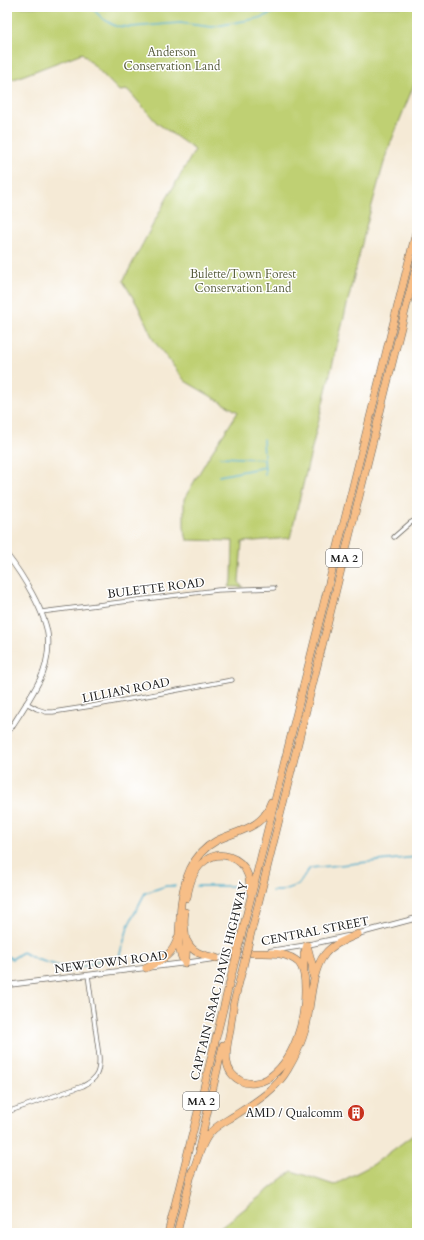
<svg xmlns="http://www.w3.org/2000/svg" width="424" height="1240" viewBox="0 0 424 1240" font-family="Cardo,serif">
  <rect width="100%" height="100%" fill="#fff"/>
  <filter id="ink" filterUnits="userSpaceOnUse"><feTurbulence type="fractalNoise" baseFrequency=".025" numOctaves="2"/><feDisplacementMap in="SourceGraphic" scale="8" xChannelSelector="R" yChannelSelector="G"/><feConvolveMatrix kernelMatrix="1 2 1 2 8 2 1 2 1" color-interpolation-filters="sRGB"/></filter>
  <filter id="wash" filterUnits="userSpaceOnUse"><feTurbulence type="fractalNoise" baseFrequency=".012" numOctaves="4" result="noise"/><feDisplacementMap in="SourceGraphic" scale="16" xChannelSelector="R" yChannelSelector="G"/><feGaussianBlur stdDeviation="0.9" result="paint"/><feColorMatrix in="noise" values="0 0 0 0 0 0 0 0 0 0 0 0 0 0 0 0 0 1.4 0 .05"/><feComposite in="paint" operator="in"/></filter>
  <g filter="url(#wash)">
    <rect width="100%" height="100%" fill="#f5ead6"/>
    <!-- green -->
    <path fill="#bfd073" stroke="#6e7648" d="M7,7H417V77L387,152L367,223L290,538L242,542L239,581L240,584L243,587H229L232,580L233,541L187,540L184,528V499L208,458L238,412L185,381L154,341L138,306L123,281L167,198L195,150L157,123L128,90L119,91L82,53L14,79H7Z
      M417,1132V1233H214L292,1171L334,1185L374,1164Z"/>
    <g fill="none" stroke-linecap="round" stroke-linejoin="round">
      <!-- stream -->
      <path stroke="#4faecd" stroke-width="1.5" d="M91,7L103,19L115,26L131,27L180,23L212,27L259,18L288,7
        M263,439L265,475
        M220,457L264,459
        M219,476L265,467
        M196,886H241
        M272,891H280L298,885L310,868L417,857
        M7,956L12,959L23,952L35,959L74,970L103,959L119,957L129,924L145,893L166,886H175"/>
    </g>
  </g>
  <g filter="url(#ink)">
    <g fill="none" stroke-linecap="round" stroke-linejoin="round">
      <defs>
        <path id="minor" d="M394,537L410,523L417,519
          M41,612L218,590L274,588
          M26,703L37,709L46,712H53L92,706L232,680
          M7,1112L83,1086C97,1079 100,1072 99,1056L88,975"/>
        <path id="tertiary" d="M7,555C22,574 46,613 48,637C49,648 47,663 43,673C34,694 19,715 7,734
          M357,934L417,918
          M270,951L302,946L348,936
          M7,985L185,963L247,954"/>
        <path id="motorway" d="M187,898C189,884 194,868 206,860C220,850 241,857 247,873C250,879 250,885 250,891
          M187,941C193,954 204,955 216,958
          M240,941L417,228
          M249,941L417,263
          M307,945L312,964L313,976
          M185,963C176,951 179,933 180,918C181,890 188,856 216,841C231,833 253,830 264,816C267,812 269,807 271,802
          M185,963C188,951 186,943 185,931C184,925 184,918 185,912
          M146,968C162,960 173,955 178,937
          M304,970V954L307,945
          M234,1001C233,1011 231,1021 230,1031C228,1041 225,1052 227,1062C228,1070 233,1077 241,1081C249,1085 260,1083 267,1079C295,1061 305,1021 305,989C305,981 305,970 299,963C287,951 268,953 252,953
          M233,1006L243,967
          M199,1148L223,1045
          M191,1176C197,1162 201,1142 211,1132C217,1125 226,1121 234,1116C254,1103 276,1090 288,1069C296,1056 302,1041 306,1027C311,1005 311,971 325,954C333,944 347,939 358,934
          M168,1233L233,969
          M177,1233L192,1171"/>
      </defs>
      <!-- minor casing -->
      <use href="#minor" stroke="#68645d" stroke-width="5"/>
      <!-- tertiary casing -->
      <use href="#tertiary" stroke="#68645d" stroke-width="6"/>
      <!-- motorway casing -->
      <use href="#motorway" stroke="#68645d" stroke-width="8"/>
      <!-- minor -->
      <use href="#minor" stroke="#fff" stroke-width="3.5"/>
      <!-- tertiary -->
      <use href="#tertiary" stroke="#fff" stroke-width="4.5"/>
      <!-- motorway -->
      <use href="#motorway" stroke="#f7be87" stroke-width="7"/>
      <defs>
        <path id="motorway-bridge" d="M243,967L249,941
          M233,969L240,941"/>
      </defs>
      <!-- motorway-bridge casing -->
      <use href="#motorway-bridge" stroke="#68645d" stroke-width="8" stroke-linecap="butt"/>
      <!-- motorway-bridge -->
      <use href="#motorway-bridge" stroke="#f7be87" stroke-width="7"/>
    </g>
  </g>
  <!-- icons -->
  <defs>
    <symbol id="building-disc" viewBox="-11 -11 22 22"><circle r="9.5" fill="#c8321e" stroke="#fff"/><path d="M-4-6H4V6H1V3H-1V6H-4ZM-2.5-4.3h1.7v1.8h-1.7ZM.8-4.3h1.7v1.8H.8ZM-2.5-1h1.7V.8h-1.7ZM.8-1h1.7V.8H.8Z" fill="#fff"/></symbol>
  </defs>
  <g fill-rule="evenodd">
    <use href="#building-disc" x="346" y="1103" width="20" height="20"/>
  </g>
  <g text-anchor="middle" stroke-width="3" stroke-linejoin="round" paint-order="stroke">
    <!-- shield labels -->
    <g fill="#fff" stroke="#606060" stroke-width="1">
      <rect x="326" y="549" width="36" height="18" rx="3"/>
      <rect x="183" y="1092" width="36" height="18" rx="3"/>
    </g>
    <g font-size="11" font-weight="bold" fill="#1c1c1c">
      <text x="344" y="562">MA 2</text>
      <text x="201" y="1105">MA 2</text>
    </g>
    <!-- park labels -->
    <g font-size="12" fill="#555b3a" stroke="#fff">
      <text x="172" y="56">Anderson<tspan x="172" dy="14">Conservation Land</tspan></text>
      <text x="243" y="278">Bulette/Town Forest<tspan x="243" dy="14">Conservation Land</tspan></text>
    </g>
    <!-- street labels -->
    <g font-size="12" fill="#1c1c1c" stroke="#fff">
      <text transform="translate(156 588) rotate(-7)" y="4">BULETTE ROAD</text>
      <text transform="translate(126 690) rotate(-11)" y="4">LILLIAN ROAD</text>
      <text transform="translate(315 931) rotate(-11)" y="4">CENTRAL STREET</text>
      <text transform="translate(111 962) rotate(-7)" y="4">NEWTOWN ROAD</text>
      <text transform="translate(219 981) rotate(-76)" y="4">CAPTAIN ISAAC DAVIS HIGHWAY</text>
    </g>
    <!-- poi labels -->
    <g font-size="12" fill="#1c1c1c" stroke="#fff" text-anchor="end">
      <text x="343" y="1117">AMD / Qualcomm</text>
    </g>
  </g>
  <!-- margin -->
  <rect width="424" height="1240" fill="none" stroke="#fff" stroke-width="24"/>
</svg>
